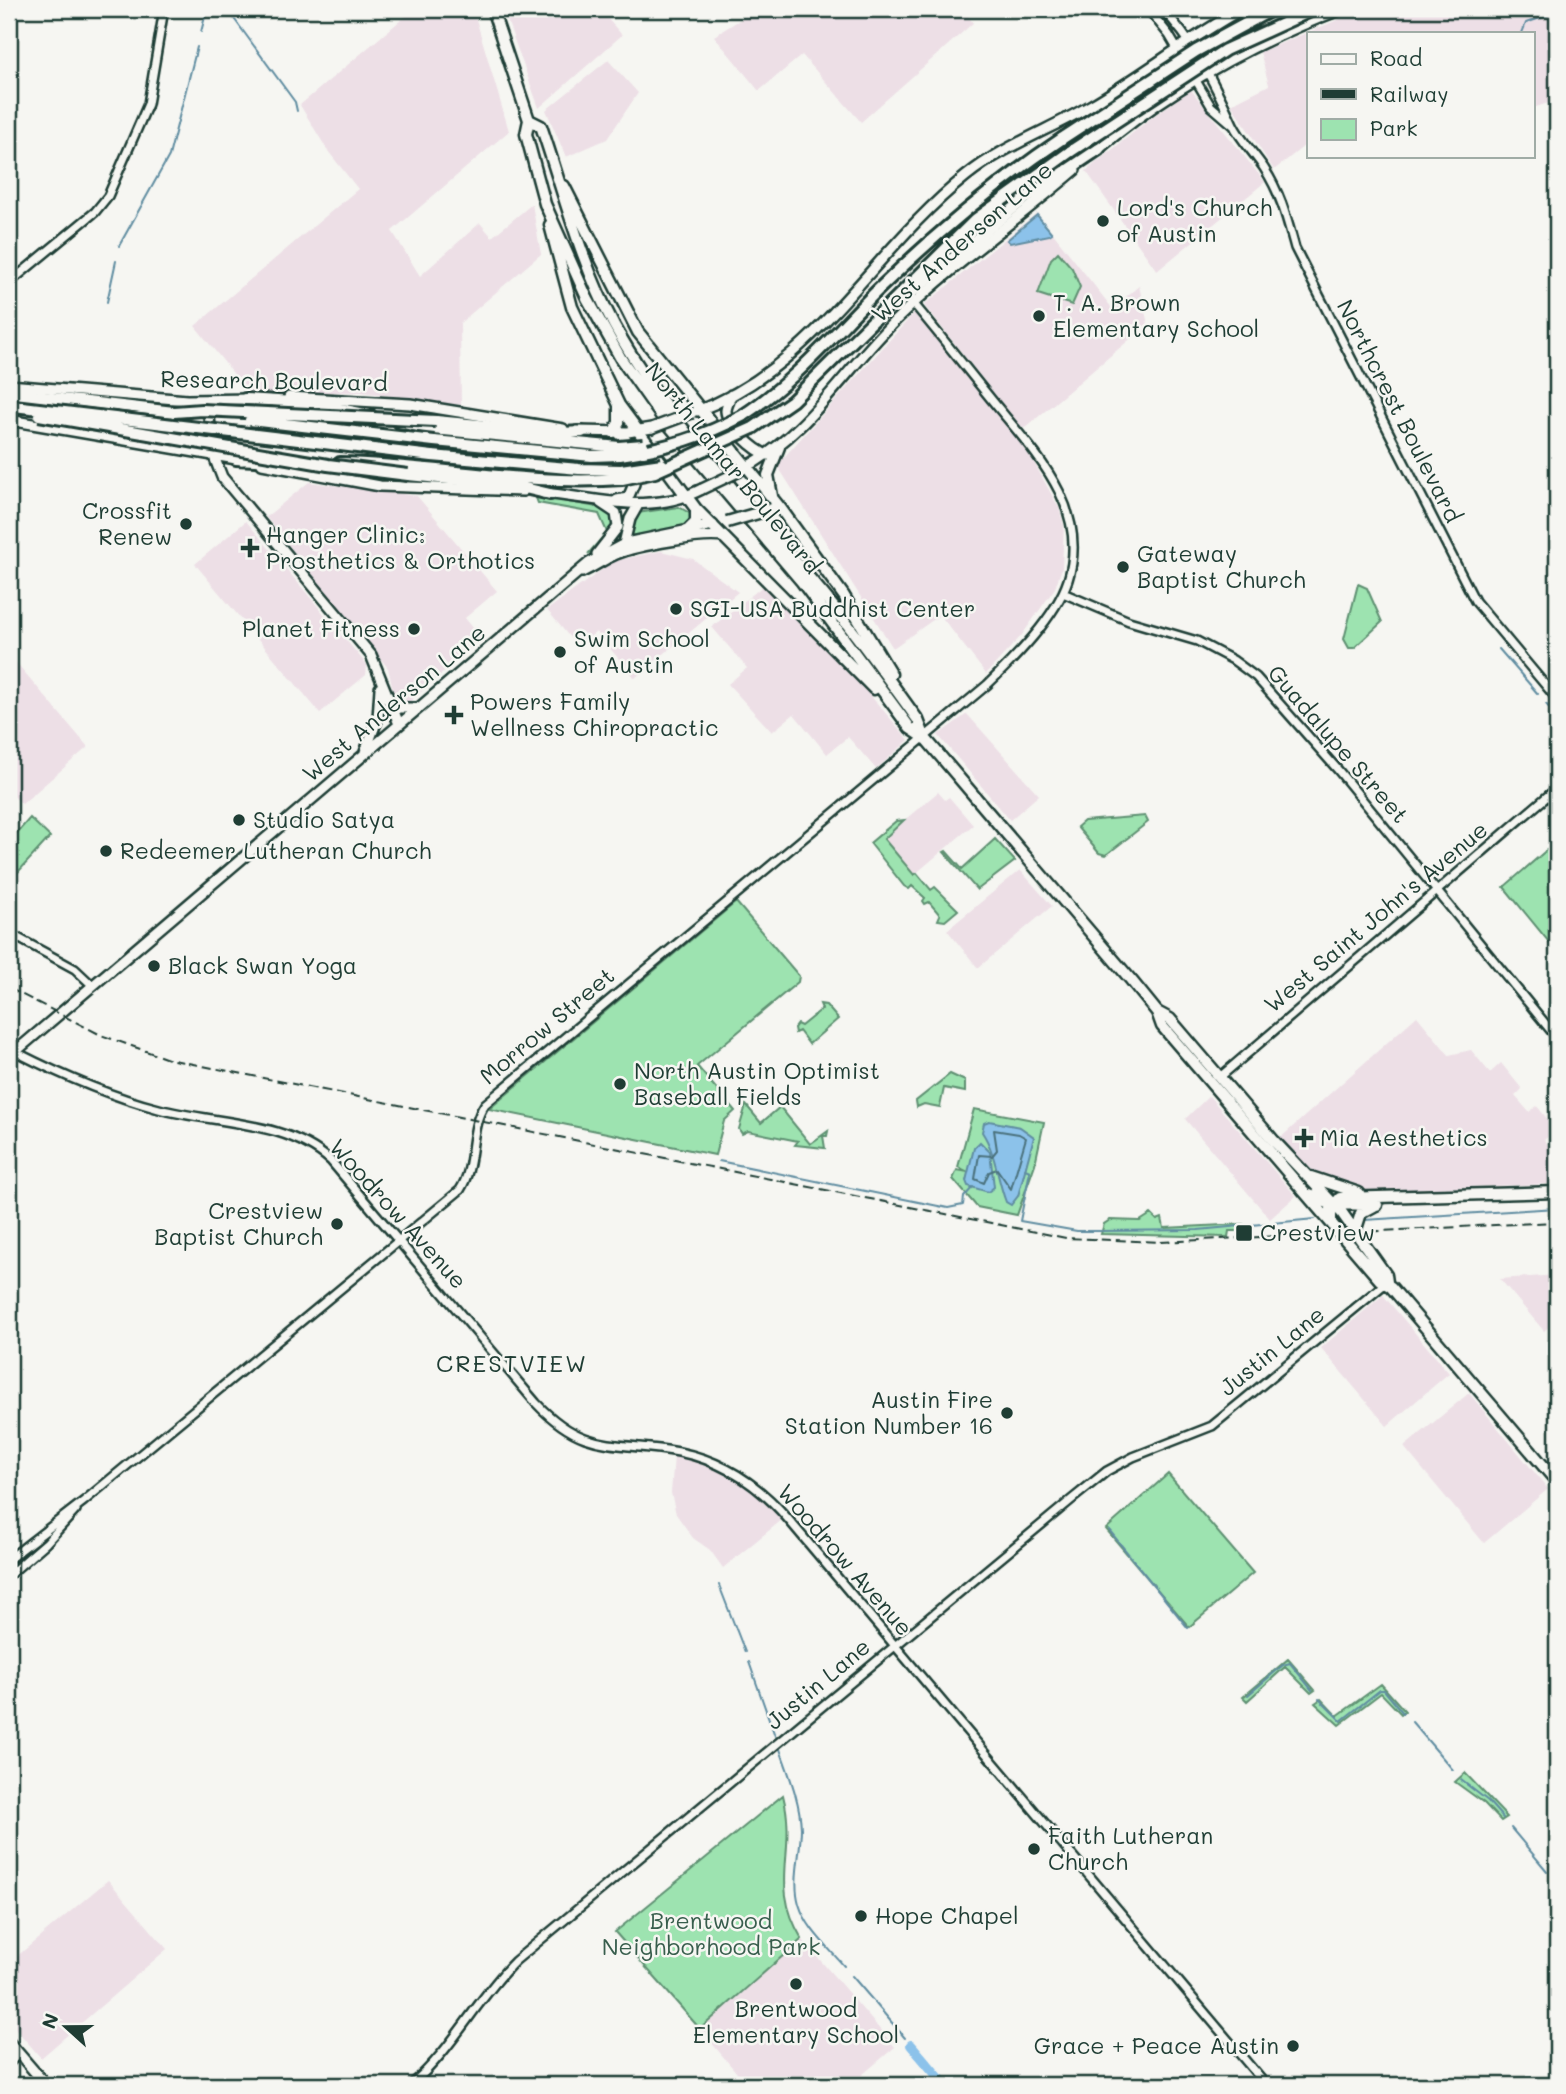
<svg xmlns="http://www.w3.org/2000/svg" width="1566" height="2094" viewBox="0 0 1566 2094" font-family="Mali,sans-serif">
  <rect width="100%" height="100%" fill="#f6f6f2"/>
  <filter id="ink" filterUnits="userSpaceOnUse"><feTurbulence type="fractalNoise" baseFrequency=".0143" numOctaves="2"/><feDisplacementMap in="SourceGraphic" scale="14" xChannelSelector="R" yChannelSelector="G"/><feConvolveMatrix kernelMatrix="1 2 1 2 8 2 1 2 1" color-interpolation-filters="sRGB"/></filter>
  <g filter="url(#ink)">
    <!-- built -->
    <path fill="#eddfe6" d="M414,9H473L509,131L392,231L420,276L480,223L492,237L532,204L541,254L460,323L461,405L361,392L249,393L195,326L358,189L328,151L300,105Z
      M503,9H599L622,35L539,108Z
      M757,9H963L973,23L861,122L802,55L759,91L714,36Z
      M1364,9H1557V100L1533,108V33H1309V142L1274,170L1231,104L1269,85L1260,52Z
      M608,60L638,93L607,139L566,157L546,110Z
      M1191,90L1265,182L1157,271L1086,171L1151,118Z
      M1037,213L1112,308L1139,286L1148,324L1025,428L1019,425L924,305Z
      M915,312L1027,450L1059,508L1064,526L1062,568L1055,588L1022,635L986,674L940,615L893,648L777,465Z
      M309,482L417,496L497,591L465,618L482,639L407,704L401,703L394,695L388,668L266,517Z
      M246,521L367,665L366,675L320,713L195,564Z
      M661,551L693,559L738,592L635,678L596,632L578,647L547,610L614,561Z
      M763,586L849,671L909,740L876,769L848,737L827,754L794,714L772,732L728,684L747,668L712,627Z
      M9,654L88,747L22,804L9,792Z
      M967,714L1039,795L1010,820L938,735Z
      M938,792L945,800L949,797L973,825L914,875L883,838Z
      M1020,870L1052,906L978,968L947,930Z
      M1417,1016L1449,1055L1471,1050L1490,1073L1501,1063L1522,1089L1515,1096L1529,1112L1537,1106L1556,1130L1544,1140L1557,1155V1178L1548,1184L1358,1191L1324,1180L1278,1140Z
      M1209,1096L1296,1196L1270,1219L1185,1119Z
      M1557,1275V1320L1544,1331L1500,1279Z
      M1383,1295L1449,1373L1387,1426L1321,1348Z
      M1469,1393L1548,1489L1484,1543L1404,1447Z
      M674,1456L695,1460L733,1477L767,1501L783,1519L723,1568L710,1550L693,1538L676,1514L671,1493Z
      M108,1880L167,1949L41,2058L9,2021V1963Z
      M802,1939L895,2047L850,2085H747L700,2029Z"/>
    <!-- green -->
    <path fill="#9de3b0" stroke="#5e9072" stroke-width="2" d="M1058,252L1072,268L1080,287L1072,305L1038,294L1051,259Z
      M540,497L603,508C626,523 603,541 588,554L607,532L599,514L538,503L536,498Z
      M679,507L691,514L688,527L629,537L631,521L637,513Z
      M1358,584L1367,588L1382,622L1354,648H1349L1344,639Z
      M1145,816L1148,822L1106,855L1099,853L1077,827L1084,821Z
      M30,818L50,837L9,882V842Z
      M904,820L884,839L914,875L917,873L931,890L935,887L958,910L945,921L938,920L940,915L929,902L925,904L923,901L925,898L912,886L909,889L904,886L870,843L896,821Z
      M995,839L1015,861L977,890L944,852L946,851L962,869Z
      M1557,841V952L1504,887Z
      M736,902L799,976L798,982L697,1066L735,1111L724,1121L715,1155L489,1109Z
      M820,1004L826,1005L838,1019L809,1044L799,1031L795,1033L794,1028L797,1024L801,1026L822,1009Z
      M950,1074L965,1081V1092L944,1088L940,1107L924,1104L917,1107L916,1101Z
      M746,1105L761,1123L780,1107L810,1144L828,1131L827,1136H823L825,1148L795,1145L798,1141L748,1131L742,1134L739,1129Z
      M974,1109L1044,1122L1035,1164L1017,1215L977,1207L953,1179L957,1170L968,1172L958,1167Z
      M1151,1214L1157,1220L1162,1218L1164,1228L1243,1224V1231H1229L1228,1237L1101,1234L1104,1224L1110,1220L1140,1221Z
      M1168,1474L1253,1573L1189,1627L1106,1529Z
      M1288,1659L1315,1690L1311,1693L1285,1667L1247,1701L1243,1697Z
      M1381,1684L1405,1711L1401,1714L1381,1693L1339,1725L1315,1703L1321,1699L1337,1716Z
      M1465,1773L1507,1817L1501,1821L1484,1803L1455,1782Z
      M783,1795C798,1853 768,1882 802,1939L700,2029L615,1932Z"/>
    <!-- water -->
    <path fill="#8cc2ea" stroke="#608da1" stroke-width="2" d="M1037,215L1052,233L1049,235L1010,243L1007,240Z
      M989,1121L1020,1127L1034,1137L1018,1196L1011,1205L1006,1202C997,1179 996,1153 982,1132L984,1123Z
      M980,1142L990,1152L994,1187L988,1192L968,1186L966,1181L974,1148Z"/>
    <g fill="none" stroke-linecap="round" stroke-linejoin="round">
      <!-- shore -->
      <path stroke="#4b727d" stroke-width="2" d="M994,1130L1019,1134L1026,1138L1011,1189L997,1169L989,1172L984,1183L975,1179L979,1155L992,1156L997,1150Z"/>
      <!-- stream -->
      <path stroke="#608da1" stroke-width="2" d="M227,9L295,102L297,111
        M201,32L207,9
        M1522,33L1526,23L1557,12
        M119,246L169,156L197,47
        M107,302L116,261
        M1499,649L1538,694
        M1546,704L1557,717
        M719,1161L948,1208L963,1205L964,1197L973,1187
        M1025,1169L1030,1171L1020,1221L1077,1231H1099L1198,1230L1315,1219
        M1364,1220L1557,1208
        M1109,1530L1188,1628
        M9,1569L12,1566
        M719,1585L745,1652
        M749,1662L775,1736
        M1248,1695L1283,1665L1290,1663L1312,1690
        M1319,1699L1341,1721L1380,1690H1384L1403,1713
        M1412,1722L1453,1770
        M780,1749C789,1775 800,1801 801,1828C801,1853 792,1880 799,1904C806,1928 828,1947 844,1966
        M1461,1780L1488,1801L1503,1818
        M1511,1828L1547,1871
        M1555,1879L1557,1882
        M852,1976L905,2038"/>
      <!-- river -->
      <path stroke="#8cc2ea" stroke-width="10" d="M911,2045L945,2085"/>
      <defs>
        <path id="tertiary" d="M1148,9L1169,35L1211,106L1233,125
          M1162,9C1193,39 1215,85 1233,124C1240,139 1254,153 1264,168C1281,194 1287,219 1295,248L1475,601L1557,699
          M9,283L95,212L108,196L148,104L164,9
          M1063,593L1129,621L1197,641L1233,660L1256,677L1338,770L1557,1038
          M9,933L75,969L92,985
          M16,1052C61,1075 109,1096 159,1109C216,1124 286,1120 331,1161L536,1403C586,1456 617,1440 679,1452C723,1461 759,1485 788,1519L1266,2085
          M1220,1077L1557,788
          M9,1559L84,1501L460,1190C477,1164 468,1129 485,1104L987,685C1014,659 1056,617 1068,580C1091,507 1033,451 991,399C965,367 940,335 914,304
          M9,1575L46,1543L76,1510
          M9,2063L19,2054
          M411,2085C453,2049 476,2000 515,1961L1071,1500L1107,1471L1133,1457L1212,1426L1387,1282"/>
        <path id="secondary" d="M1094,153C1167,90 1252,43 1342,9
          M9,385L187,400L251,399
          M731,395C730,400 726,406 726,411C727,426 755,451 768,455
          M289,397L410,404L563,429
          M208,407L213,454L222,477L371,655L399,724
          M697,411C814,368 872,251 966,176C1003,146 1049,130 1090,106C1142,76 1189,38 1242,9
          M9,420L242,460
          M577,431L628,432L652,428
          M617,432L628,442L634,484L628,498L617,500
          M262,464L380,486L523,491
          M741,470C810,434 845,368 900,316C955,263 1018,219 1075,170
          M543,493C599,498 650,516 702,489
          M623,548L630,519L638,505
          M597,554L618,527L616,513L601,503
          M582,572C594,567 604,559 616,554C635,546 708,532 725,538
          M388,700L400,708H417
          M365,752L378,718L380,688
          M9,1057L589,563L626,543L713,525
          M9,2042L46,2085"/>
        <path id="primary" d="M492,9L529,120L526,134L545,204L587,298L621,359L662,417L802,582L910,728L925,738L1131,980L1157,1012L1162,1026L1380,1280L1391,1287L1557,1482
          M529,120L541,126C564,193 580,261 614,325C666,420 743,499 812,581C850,625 884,673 918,720L925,738
          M564,186L638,332L781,509L844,596L891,674
          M550,225L572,307L619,405L696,509L874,689
          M613,432L619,423V406
          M772,496L768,475L779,447
          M687,531L696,522V509
          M1157,1012L1170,1019L1274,1141L1342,1213L1386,1275L1387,1282
          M1311,1177L1359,1193
          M1310,1195L1330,1204L1377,1205
          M1331,1223V1209L1340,1198L1557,1192
          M1355,1232L1361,1213L1374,1206"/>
        <path id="motorway" d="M897,304L1026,198L1099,149
          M9,393L174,412
          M245,399L309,403L370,415
          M742,416C796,381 836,331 882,286C939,231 997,182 1063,138
          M436,421L562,433L582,432
          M399,422L433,429L619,447
          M753,428L792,401L976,219L1071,151
          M434,441L592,456L620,455
          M432,456L579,469L621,470
          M236,459L289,462
          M340,463C434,465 528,486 622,479
          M408,475L512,485L550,494"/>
      </defs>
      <!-- tertiary casing -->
      <use href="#tertiary" stroke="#1f3d34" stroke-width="12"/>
      <!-- secondary casing -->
      <use href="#secondary" stroke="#1f3d34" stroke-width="14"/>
      <!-- primary casing -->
      <use href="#primary" stroke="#1f3d34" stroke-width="15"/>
      <!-- motorway casing -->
      <use href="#motorway" stroke="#1f3d34" stroke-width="16"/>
      <!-- tertiary -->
      <use href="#tertiary" stroke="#f6f6f2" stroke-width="7"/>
      <!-- secondary -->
      <use href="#secondary" stroke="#f6f6f2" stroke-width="9"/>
      <!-- primary -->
      <use href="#primary" stroke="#f6f6f2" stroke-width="10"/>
      <!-- motorway -->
      <use href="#motorway" stroke="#f6f6f2" stroke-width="10"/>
      <!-- rail -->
      <path stroke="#1f3d34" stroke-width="2" stroke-dasharray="10 5" stroke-linecap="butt" d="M9,988L101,1035L168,1059L1066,1238L1161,1242L1557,1222"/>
      <defs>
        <path id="secondary-bridge" d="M652,428L692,413
          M702,489L740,471"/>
        <path id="primary-bridge" d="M727,522L772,509"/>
        <path id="motorway-bridge" d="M1063,138L1196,51L1273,9
          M1071,151L1225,50L1315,9
          M14,406L432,456
          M174,412L202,410L436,421
          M39,415L328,465L408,475
          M250,420L434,441
          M619,447L643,445
          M620,455C663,449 703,437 742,416
          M621,470L662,464
          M622,479L655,472L753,428"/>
      </defs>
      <!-- secondary-bridge casing -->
      <use href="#secondary-bridge" stroke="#1f3d34" stroke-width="14" stroke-linecap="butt"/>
      <!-- primary-bridge casing -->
      <use href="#primary-bridge" stroke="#1f3d34" stroke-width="15" stroke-linecap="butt"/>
      <!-- motorway-bridge casing -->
      <use href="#motorway-bridge" stroke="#1f3d34" stroke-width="16" stroke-linecap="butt"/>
      <!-- secondary-bridge -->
      <use href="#secondary-bridge" stroke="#f6f6f2" stroke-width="9"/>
      <!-- primary-bridge -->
      <use href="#primary-bridge" stroke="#f6f6f2" stroke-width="10"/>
      <!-- motorway-bridge -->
      <use href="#motorway-bridge" stroke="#f6f6f2" stroke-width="10"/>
    </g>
  </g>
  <!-- markers -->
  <g fill="#1f3d34" stroke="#f6f6f2" stroke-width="2.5">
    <circle cx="1103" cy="221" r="7"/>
    <circle cx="1039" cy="316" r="7"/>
    <circle cx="186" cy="524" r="7"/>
    <path d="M246.5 537.5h7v7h7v7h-7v7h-7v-7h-7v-7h7z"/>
    <circle cx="1123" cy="567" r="7"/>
    <circle cx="676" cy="609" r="7"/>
    <circle cx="414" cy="629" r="7"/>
    <circle cx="560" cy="652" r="7"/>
    <path d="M450.5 704.5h7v7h7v7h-7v7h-7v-7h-7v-7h7z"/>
    <circle cx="239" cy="820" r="7"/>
    <circle cx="106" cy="851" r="7"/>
    <circle cx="154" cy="966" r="7"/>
    <circle cx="620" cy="1084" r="7"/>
    <path d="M1300.5 1127.5h7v7h7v7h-7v7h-7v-7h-7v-7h7z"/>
    <circle cx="337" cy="1224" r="7"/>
    <rect x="1235" y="1224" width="18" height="18" rx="3.5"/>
    <circle cx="1007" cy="1413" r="7"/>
    <circle cx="1034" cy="1849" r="7"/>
    <circle cx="861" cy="1916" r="7"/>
    <circle cx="796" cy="1984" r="7"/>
    <circle cx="1293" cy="2046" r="7"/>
  </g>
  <g text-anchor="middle" stroke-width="5" stroke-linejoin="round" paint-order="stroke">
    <!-- poi labels -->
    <g font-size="23" fill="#1f3d34" stroke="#f6f6f2" text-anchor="start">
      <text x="1117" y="216">Lord's Church<tspan x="1117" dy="26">of Austin</tspan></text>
      <text x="1053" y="311">T. A. Brown<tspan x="1053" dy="26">Elementary School</tspan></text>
      <text x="172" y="519" text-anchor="end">Crossfit<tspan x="172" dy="26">Renew</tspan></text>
      <text x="266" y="543">Hanger Clinic:<tspan x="266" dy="26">Prosthetics &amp; Orthotics</tspan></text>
      <text x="1137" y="562">Gateway<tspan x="1137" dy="26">Baptist Church</tspan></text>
      <text x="690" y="617">SGI-USA Buddhist Center</text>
      <text x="400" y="637" text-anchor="end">Planet Fitness</text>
      <text x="574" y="647">Swim School<tspan x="574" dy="26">of Austin</tspan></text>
      <text x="470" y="710">Powers Family<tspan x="470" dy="26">Wellness Chiropractic</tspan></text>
      <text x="253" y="828">Studio Satya</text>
      <text x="120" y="859">Redeemer Lutheran Church</text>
      <text x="168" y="974">Black Swan Yoga</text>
      <text x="634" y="1079">North Austin Optimist<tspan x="634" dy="26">Baseball Fields</tspan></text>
      <text x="1320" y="1146">Mia Aesthetics</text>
      <text x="323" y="1219" text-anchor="end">Crestview<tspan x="323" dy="26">Baptist Church</tspan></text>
      <text x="1260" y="1241">Crestview</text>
      <text x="993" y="1408" text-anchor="end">Austin Fire<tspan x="993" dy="26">Station Number 16</tspan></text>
      <text x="1048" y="1844">Faith Lutheran<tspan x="1048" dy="26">Church</tspan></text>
      <text x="875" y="1924">Hope Chapel</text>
      <text x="796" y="2017" text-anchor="middle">Brentwood<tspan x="796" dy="26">Elementary School</tspan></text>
      <text x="1279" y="2054" text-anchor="end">Grace + Peace Austin</text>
    </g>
    <!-- street labels -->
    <g font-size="23" fill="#1f3d34" stroke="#f6f6f2">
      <text transform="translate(962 242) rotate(-41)" y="8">West Anderson Lane</text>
      <text transform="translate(274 381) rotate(1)" y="8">Research Boulevard</text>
      <text transform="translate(1399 411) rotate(63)" y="8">Northcrest Boulevard</text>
      <text transform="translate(733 468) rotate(51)" y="8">North Lamar Boulevard</text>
      <text transform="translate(394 703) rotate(-40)" y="8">West Anderson Lane</text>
      <text transform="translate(1338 744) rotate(49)" y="8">Guadalupe Street</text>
      <text transform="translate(1376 917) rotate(-40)" y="8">West Saint John's Avenue</text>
      <text transform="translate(547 1026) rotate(-40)" y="8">Morrow Street</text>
      <text transform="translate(398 1214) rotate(48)" y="8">Woodrow Avenue</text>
      <text transform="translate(1272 1351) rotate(-39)" y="8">Justin Lane</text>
      <text transform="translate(845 1560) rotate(49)" y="8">Woodrow Avenue</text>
      <text transform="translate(818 1684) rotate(-40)" y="8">Justin Lane</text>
    </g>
    <!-- park labels -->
    <g font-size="23" fill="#385e4d" stroke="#f6f6f2">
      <text x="711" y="1929">Brentwood<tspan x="711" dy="26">Neighborhood Park</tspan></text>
    </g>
    <!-- neighbourhood labels -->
    <g font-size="24" letter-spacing="2" fill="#1f3d34" stroke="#f6f6f2">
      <text x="512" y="1372">CRESTVIEW</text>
    </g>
  </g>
  <!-- margin -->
  <rect width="1566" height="2094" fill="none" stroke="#f6f6f2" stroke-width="35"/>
  <rect x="18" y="18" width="1531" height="2059" fill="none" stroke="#1f3d34" stroke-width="2.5" filter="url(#ink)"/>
  <!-- legend -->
  <rect x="1307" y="32" width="228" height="126" fill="#f6f6f2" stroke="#a0aca6" stroke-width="2"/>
  <rect x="1321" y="54" width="35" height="10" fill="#f6f6f2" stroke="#a0aca6" stroke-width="2"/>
  <text x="1370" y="66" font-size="21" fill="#1f3d34">Road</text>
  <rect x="1321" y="89" width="35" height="10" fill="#1f3d34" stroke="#a0aca6" stroke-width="2"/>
  <text x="1370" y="102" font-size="21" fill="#1f3d34">Railway</text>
  <rect x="1321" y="119" width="35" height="21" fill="#9de3b0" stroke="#a0aca6" stroke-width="2"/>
  <text x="1370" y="136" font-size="21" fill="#1f3d34">Park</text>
  <!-- north arrow -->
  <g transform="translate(66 2027) rotate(291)" stroke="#f6f6f2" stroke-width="5" paint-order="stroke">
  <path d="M0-5L12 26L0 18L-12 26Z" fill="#1f3d34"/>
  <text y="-10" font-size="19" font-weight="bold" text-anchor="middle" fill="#1f3d34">N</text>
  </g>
</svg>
